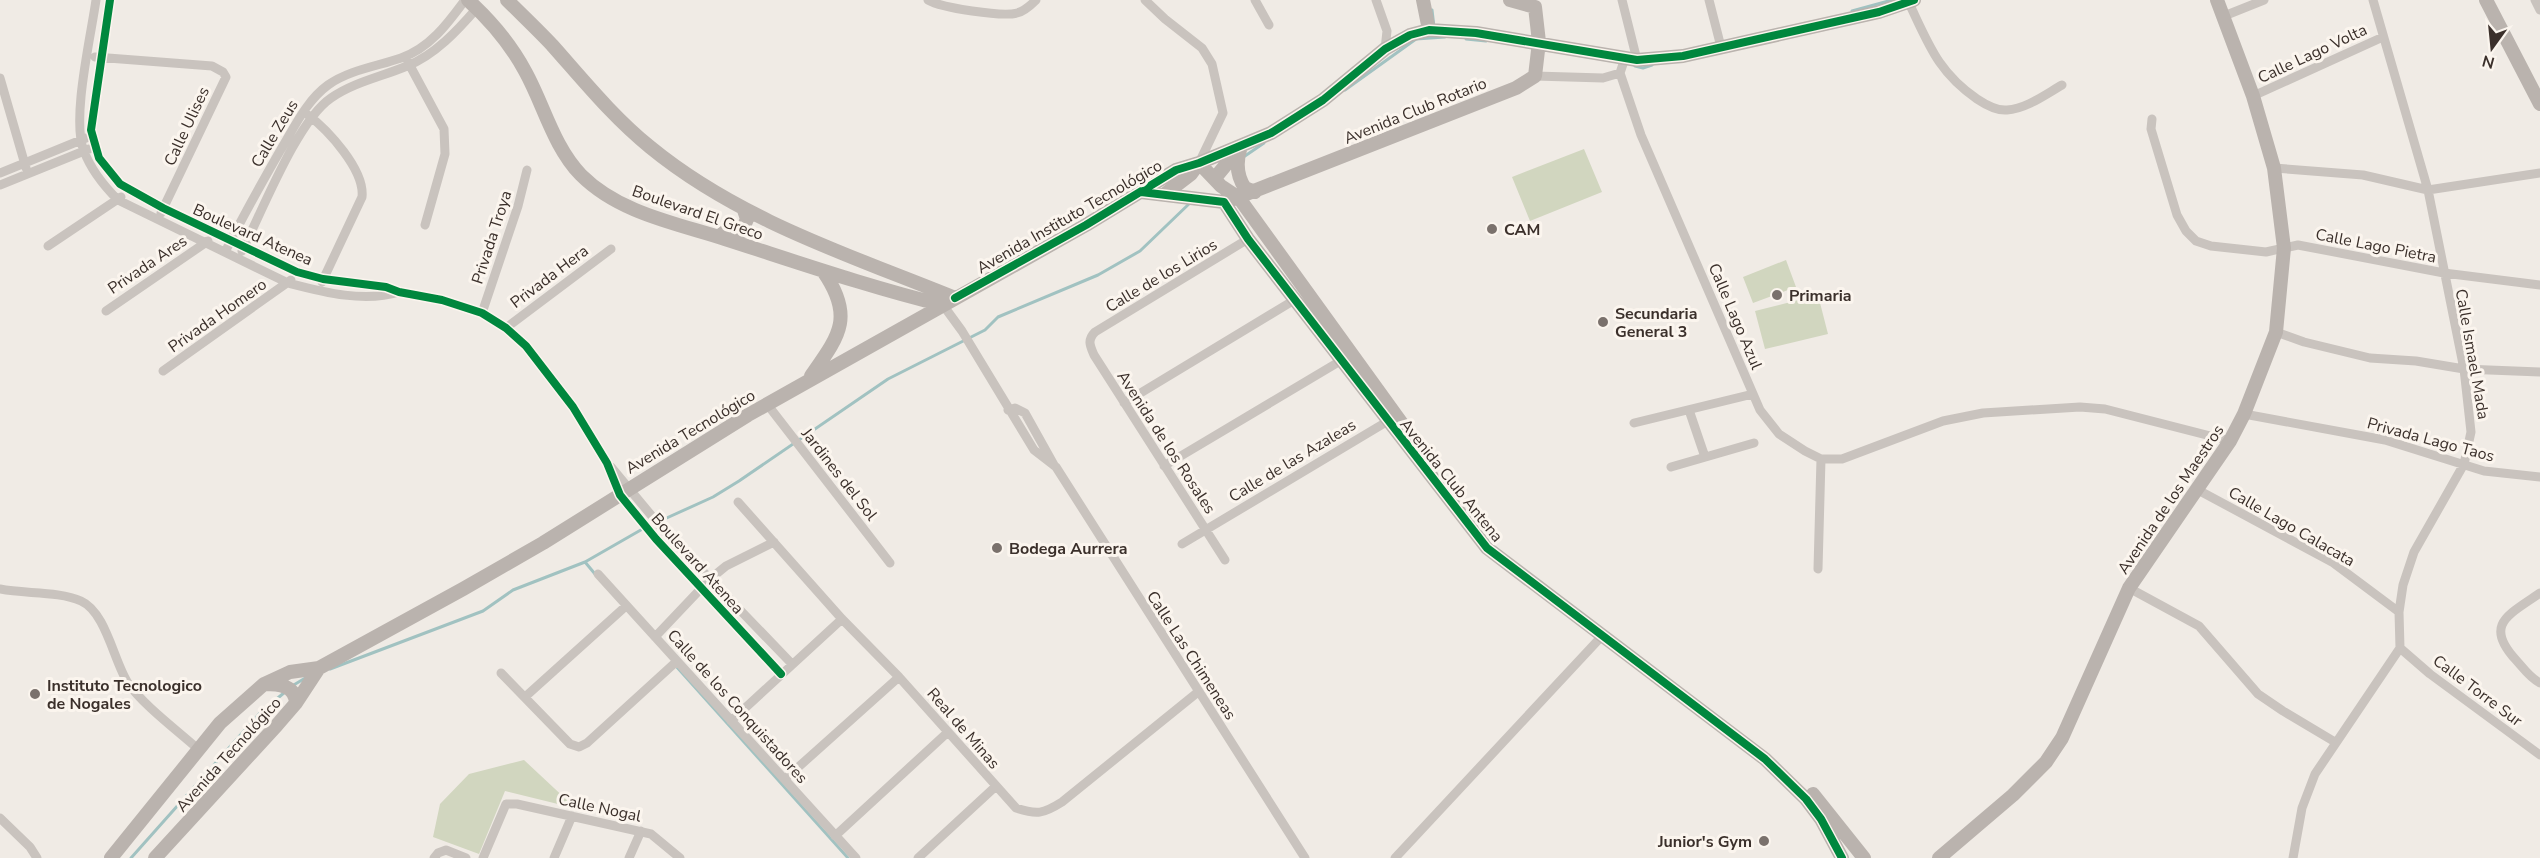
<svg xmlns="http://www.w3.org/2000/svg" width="2540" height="858" viewBox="0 0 2540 858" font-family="'Nunito Sans',sans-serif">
  <rect width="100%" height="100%" fill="#f0ebe5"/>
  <!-- green -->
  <path fill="#d1d6bf" d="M1584,149L1602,192L1530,221L1512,177Z
    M1786,260L1796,287L1753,303L1743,277Z
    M1818,295L1828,334L1765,349L1755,311Z
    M524,760L569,802L566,806L505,791L479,854L433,837L440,804L469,774Z"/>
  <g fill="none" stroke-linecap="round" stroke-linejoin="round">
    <!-- stream -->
    <path stroke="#a1c2c1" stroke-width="3" d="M1432,10L1434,27
      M1852,11L1892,0
      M1466,39L1486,41
      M1635,66L1643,68L1652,65
      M1345,90L1416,39L1445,37
      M1242,158L1264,143
      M660,521L713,497L739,481L888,379L985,330L998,317L1098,275L1140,251L1191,202
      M585,562L595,574
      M675,665L848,858
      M330,669L483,611L513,590L585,562L646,527
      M292,686L307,677
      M131,858L260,713L285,692"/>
    <!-- street -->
    <path stroke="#c9c3be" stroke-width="9" d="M96,0C91,36 71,120 84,151C91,170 104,186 118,200L288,283C323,292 364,303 399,292
      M110,0L91,130L99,158L120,184L163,208L297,272L323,279L386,287L399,292L442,300L482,313L506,328L526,346L573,407L607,463L620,495L656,539L781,674
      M928,0C942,8 1002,17 1017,13C1025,11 1031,5 1036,0
      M1145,0L1165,19L1202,48L1212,64L1223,113L1199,163
      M1255,0L1269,25
      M1376,0L1387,31L1385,49
      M1622,0L1637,60
      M1709,0L1721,47
      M2535,0L2540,10
      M1909,3C1929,45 1938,72 1977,99C1986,105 1997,111 2007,110C2026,109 2046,94 2062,85
      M2224,16L2264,0
      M95,57L212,66L223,72L226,77L161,213
      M1625,58L1620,73L1641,135L1760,410L1779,434L1805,451L1821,459H1842L1943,421L1983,413L2080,407L2105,409L2230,441
      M408,62L444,129L445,154L425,225
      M1535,76L1603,78L1620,73
      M0,78L26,168
      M2253,96L2383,37
      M308,115C328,130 365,170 362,197L322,282
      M2152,119L2151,129L2177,215L2186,231L2196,241L2211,246L2266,252L2298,245L2444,273L2540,285
      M2274,168L2363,175L2428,190L2540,173
      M0,173L86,138
      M0,185L89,149
      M48,246L121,197
      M242,251C262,212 297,121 331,98C354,82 381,77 407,66C435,55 458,30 477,8
      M225,252C242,218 261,184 280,151C294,128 306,101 328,85C349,70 378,66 401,58C430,48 448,23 465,0
      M943,305L962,331L1034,450L1056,467L1305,858
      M106,311L208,241
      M482,313L518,206L527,170
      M506,328L611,249
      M2276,332L2304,342L2370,358L2416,361L2464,369L2540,372
      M163,371L291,280
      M1124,403L1296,299
      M767,404L890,563
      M1008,410L1015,408L1025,413L1054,465
      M1689,410L1705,457
      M2244,414L2385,440L2484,471L2540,477
      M1634,423L1753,394
      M1164,466L1342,360
      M611,467L666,533L792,664
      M1671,467L1754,443
      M2198,490L2332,562L2399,612
      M738,502L842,619L899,677L1016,808C1037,815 1043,814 1062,802L1198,692
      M1182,544L1388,421
      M1225,560L1094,355C1090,346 1087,340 1095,332L1248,239
      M1818,569L1821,459
      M598,574L856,858
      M2129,588L2199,626L2258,694L2283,711L2335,742
      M0,589C24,594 59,591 81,601C106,612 114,662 128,683C141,703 179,732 198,749
      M2540,593C2509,615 2483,624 2516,660C2524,669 2530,678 2540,683
      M655,637L710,579L726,566L774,542
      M2400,648L2430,674L2540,755
      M501,673L570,744L579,747L587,743L677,661
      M525,697L626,606
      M731,721L842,619
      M785,779L899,677
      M0,818L30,847L37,858
      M835,836L948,732
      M434,858L438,853L446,850L466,858
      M483,858L506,804H517L651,834L680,858
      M554,858L572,816
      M629,858L641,831
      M918,858L995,787
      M1395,858L1602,636
      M2293,858L2302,808L2315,774L2400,648L2399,612L2403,585L2414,552L2464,464L2471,432L2464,369L2428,190L2373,0"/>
    <!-- secondary -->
    <path stroke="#bab3ae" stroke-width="14" d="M468,0C490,20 511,45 525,71C544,105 553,146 581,175C619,213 675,223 725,239C797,262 869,287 943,305
      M507,0C522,15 538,30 552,45C584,81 613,117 650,147C739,220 849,255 955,298
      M1423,0L1429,30
      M2486,0L2540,104
      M1241,146C1236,161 1236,175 1245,188L1255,192
      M1199,163L1221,186L1239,198L1424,454
      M1215,178L1229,161L1238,157
      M1141,192L1224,202L1248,239L1487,548L1765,759L1806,799L1821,819L1842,858
      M1165,194L1191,174L1199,163
      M1231,200L1516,88L1535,76L1539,42L1535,7L1510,0
      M723,233L734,235L742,231L747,219L744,210
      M811,376C839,336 855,317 823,271
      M264,684C279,684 295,685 296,703
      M1813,794L1864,858
      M111,858L220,723L264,684L290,672L319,668L463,589L543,543L748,415L1086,225L1176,170L1199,163L1271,133L1323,100L1385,49L1410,35L1429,30L1476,33L1637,60L1683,56L1879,12L1914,0
      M155,858L277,725L296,703L319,668
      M1939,858L2013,795L2046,762L2062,738L2129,588L2230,441L2244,414L2276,332L2284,248L2274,168L2253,96L2217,0"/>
    <defs>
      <path id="cycleway" d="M110,0L91,130L99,158L120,184L163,208L297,272L323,279L386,287L399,292L442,300L482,313L506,328L526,346L573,407L607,463L620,495L656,539L781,674
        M1141,192L1224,202L1248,239L1487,548L1765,759L1806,799L1821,819L1842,858
        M955,298L1086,225L1176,170L1199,163L1271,133L1323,100L1385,49L1410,35L1429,30L1476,33L1637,60L1683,56L1879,12L1914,0"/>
    </defs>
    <!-- cycleway casing -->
    <use href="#cycleway" stroke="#fbf5ee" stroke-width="11"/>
    <!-- cycleway -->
    <use href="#cycleway" stroke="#00873e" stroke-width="8"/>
  </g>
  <!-- markers -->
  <g fill="#7a716c" stroke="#fbf5ee" stroke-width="2">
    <circle cx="1492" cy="229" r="6"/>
    <circle cx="1777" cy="295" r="6"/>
    <circle cx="1603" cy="322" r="6"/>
    <circle cx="997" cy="548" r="6"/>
    <circle cx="35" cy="694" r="6"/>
    <circle cx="1764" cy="841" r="6"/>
  </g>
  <g text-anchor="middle" stroke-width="6" stroke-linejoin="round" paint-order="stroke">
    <!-- street labels -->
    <g font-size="16" fill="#3b302b" stroke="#fbf5ee">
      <text transform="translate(2312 53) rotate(-25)" y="6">Calle Lago Volta</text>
      <text transform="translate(1415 110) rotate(-22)" y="6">Avenida Club Rotario</text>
      <text transform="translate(186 126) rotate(-65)" y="6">Calle Ulises</text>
      <text transform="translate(274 133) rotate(-59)" y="6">Calle Zeus</text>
      <text transform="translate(698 212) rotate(19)" y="6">Boulevard El Greco</text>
      <text transform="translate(1069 216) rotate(-30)" y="6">Avenida Instituto Tecnológico</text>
      <text transform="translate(253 234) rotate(24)" y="6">Boulevard Atenea</text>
      <text transform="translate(491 237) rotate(-72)" y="6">Privada Troya</text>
      <text transform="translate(2376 245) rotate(11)" y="6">Calle Lago Pietra</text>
      <text transform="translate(147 264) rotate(-34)" y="6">Privada Ares</text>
      <text transform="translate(1161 275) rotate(-31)" y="6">Calle de los Lirios</text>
      <text transform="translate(549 276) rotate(-37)" y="6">Privada Hera</text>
      <text transform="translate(217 315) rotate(-35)" y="6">Privada Homero</text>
      <text transform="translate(1736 316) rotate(67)" y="6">Calle Lago Azul</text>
      <text transform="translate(2473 354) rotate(80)" y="6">Calle Ismael Mada</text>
      <text transform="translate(690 431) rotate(-31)" y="6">Avenida Tecnológico</text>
      <text transform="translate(2431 439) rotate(15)" y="6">Privada Lago Taos</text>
      <text transform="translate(1167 442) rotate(57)" y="6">Avenida de los Rosales</text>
      <text transform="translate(1292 460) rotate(-31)" y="6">Calle de las Azaleas</text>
      <text transform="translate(840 474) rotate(52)" y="6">Jardines del Sol</text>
      <text transform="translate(1452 480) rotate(51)" y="6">Avenida Club Antena</text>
      <text transform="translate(2170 499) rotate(-56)" y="6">Avenida de los Maestros</text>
      <text transform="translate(2292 526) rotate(30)" y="6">Calle Lago Calacata</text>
      <text transform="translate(698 563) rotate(48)" y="6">Boulevard Atenea</text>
      <text transform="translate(1192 655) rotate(57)" y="6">Calle Las Chimeneas</text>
      <text transform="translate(2478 690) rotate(37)" y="6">Calle Torre Sur</text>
      <text transform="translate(738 706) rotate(48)" y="6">Calle de los Conquistadores</text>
      <text transform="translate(964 728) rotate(49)" y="6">Real de Minas</text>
      <text transform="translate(228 754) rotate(-48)" y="6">Avenida Tecnológico</text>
      <text transform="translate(600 807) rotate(12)" y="6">Calle Nogal</text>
    </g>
    <!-- poi labels -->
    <g font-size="16" font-weight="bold" fill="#3b302b" stroke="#fbf5ee" text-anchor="start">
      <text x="1504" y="235">CAM</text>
      <text x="1789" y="301">Primaria</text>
      <text x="1615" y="319">Secundaria<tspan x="1615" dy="18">General 3</tspan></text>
      <text x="1009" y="554">Bodega Aurrera</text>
      <text x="47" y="691">Instituto Tecnologico<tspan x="47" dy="18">de Nogales</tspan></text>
      <text x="1752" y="847" text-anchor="end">Junior's Gym</text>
    </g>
  </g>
  <!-- north arrow -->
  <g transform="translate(2492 48) rotate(195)" stroke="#fbf5ee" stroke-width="4.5" paint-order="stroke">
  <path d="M0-4.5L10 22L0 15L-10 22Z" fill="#3b302b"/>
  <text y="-9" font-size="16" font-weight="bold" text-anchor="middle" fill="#3b302b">N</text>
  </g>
</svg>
